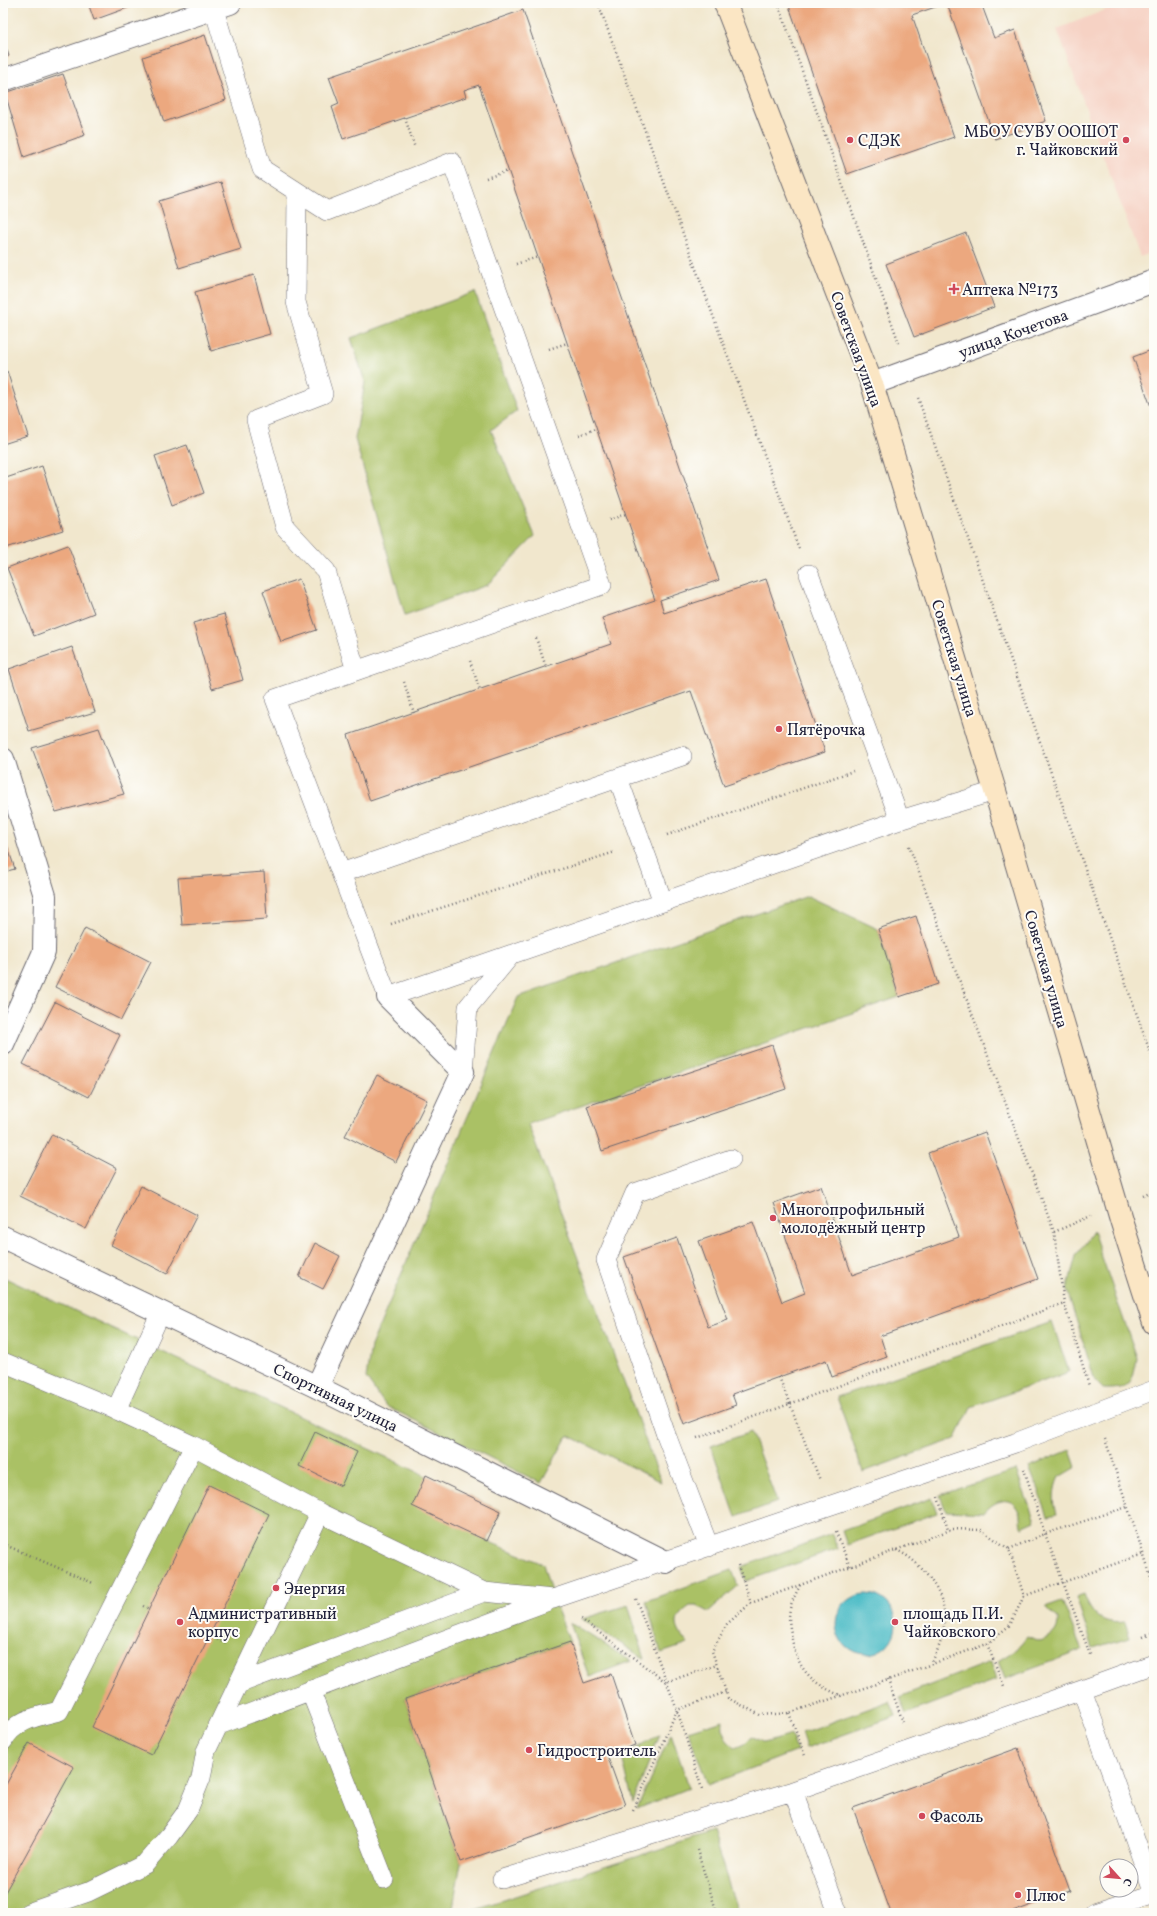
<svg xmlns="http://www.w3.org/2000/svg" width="1157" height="1916" viewBox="0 0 1157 1916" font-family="Vollkorn,serif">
  <rect width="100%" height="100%" fill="#fdfcf7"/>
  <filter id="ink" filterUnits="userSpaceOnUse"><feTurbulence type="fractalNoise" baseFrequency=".025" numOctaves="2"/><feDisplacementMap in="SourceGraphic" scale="8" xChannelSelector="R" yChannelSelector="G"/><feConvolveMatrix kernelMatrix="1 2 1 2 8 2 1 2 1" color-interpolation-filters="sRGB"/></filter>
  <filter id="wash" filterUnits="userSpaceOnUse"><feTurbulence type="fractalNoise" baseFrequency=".012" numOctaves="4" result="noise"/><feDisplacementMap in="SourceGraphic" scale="16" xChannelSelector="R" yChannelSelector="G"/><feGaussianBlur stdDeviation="0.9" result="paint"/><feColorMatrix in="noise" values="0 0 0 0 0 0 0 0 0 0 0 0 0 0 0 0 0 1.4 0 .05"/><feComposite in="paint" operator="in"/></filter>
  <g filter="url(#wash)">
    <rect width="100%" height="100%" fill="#f1e7cd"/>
    <!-- built -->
    <path fill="#f6d2c4" d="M1123,3H1154V251L1140,257L1057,29Z"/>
    <!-- green -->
    <path fill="#aac165" stroke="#667250" d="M475,292L517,411L491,430L535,536L487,585L405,615L355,439L365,382L351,338Z
      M808,896L878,929L899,997L528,1124L661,1482L568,1435L541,1483L386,1406L366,1378L371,1346L518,997Z
      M1093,1231L1137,1358C1133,1383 1130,1390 1103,1389L1095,1381L1067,1290L1076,1256Z
      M3,1277L501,1511L487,1541L543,1564L553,1599L570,1642L405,1699L461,1862L452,1913H3Z
      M1052,1322L1069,1372L971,1407L955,1439L863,1472L837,1397Z
      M751,1432L777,1502L736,1517L711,1446Z
      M1070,1450L1076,1467L1059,1477C1053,1489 1053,1501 1057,1514L1048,1516L1029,1467Z
      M1016,1470L1035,1521L1022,1527C1019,1522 1021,1517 1019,1512C1011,1493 993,1501 984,1513L946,1511L940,1495Z
      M932,1498L937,1513L847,1545L842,1531Z
      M832,1534L838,1549L746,1581L741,1567Z
      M732,1570L738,1586L708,1612L697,1606H690C671,1619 675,1628 688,1644L661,1653L646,1601Z
      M1084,1594C1092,1615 1102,1625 1125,1622L1130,1637L1093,1648L1076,1597Z
      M1062,1601L1082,1650L1005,1679L998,1661L1017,1649L1028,1636L1040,1641C1052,1637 1059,1631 1058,1618L1045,1607Z
      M628,1605L645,1659L582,1619Z
      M570,1623L631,1661L589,1677Z
      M990,1662L996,1680L906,1714L899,1697Z
      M890,1701L896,1716L806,1748L801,1733Z
      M723,1720C722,1732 724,1742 736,1747L745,1743L752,1736L764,1743L791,1735L797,1751L708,1785L688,1731Z
      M671,1733L689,1788L637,1809Z
      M660,1734L633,1803L622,1757Z
      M712,1832L738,1913H463Z"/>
    <!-- water -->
    <path fill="#4fbdc7" stroke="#387081" d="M836 1624a30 30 0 1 1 60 0a30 30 0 1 1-60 0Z"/>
    <g id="blocks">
      <!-- building -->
      <path fill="#eca87f" d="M88,3H141L94,20Z
        M788,3H947L912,15L954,137L847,174Z
        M947,3H981L994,38L1015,30L1046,121L995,139Z
        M523,10L719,580L660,600L664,613L766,579L825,752L724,786L691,691L370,801L348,735L611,644L602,618L655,600L479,85L464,90L466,97L343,139L332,107L339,104L329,77Z
        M205,35L226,100L164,122L143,57Z
        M3,38L9,56L3,59Z
        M63,74L85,135L24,157L5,93Z
        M221,182L241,249L179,268L159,201Z
        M966,233L994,307L914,337L886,264Z
        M254,275L270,334L211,351L195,292Z
        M1154,349V415L1133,357Z
        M7,371L28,436L3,444V373Z
        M187,445L204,493L172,505L155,456Z
        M42,466L63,530L3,549V479Z
        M68,545L94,613L34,636L7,568Z
        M299,579L317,630L281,642L263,591Z
        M224,614L243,680L212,689L193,623Z
        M72,647L95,712L29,731L9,669Z
        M99,728L124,794L56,812L32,748Z
        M3,833L15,869L3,872Z
        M264,872L267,919L182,925L178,878Z
        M916,916L938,984L899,997L878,929Z
        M85,928L151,962L121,1020L55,987Z
        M55,1002L120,1035L89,1097L23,1064Z
        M772,1045L786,1089L602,1151L587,1106Z
        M377,1075L427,1100L396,1162L345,1136Z
        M985,1132L1038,1279L880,1336L887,1357L832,1377L826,1360L732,1394L736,1405L684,1424L624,1257L677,1238L708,1327L728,1320L699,1241L753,1222L782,1302L805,1293L774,1203L821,1186L852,1275L959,1237L928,1153Z
        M52,1134L117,1168L86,1229L20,1196Z
        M141,1186L197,1215L167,1274L111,1245Z
        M315,1243L340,1256L323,1289L299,1277Z
        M315,1432L357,1452L341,1486L299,1466Z
        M426,1475L501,1511L487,1541L412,1506Z
        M209,1485L269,1514L151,1755L92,1727Z
        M570,1642L584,1683L611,1674L635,1745L607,1755L625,1805L461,1862L405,1699Z
        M29,1743L74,1767L3,1896V1790Z
        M1018,1748L1070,1891L1010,1913H891L853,1808Z"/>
    </g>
  </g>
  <g filter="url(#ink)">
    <use href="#blocks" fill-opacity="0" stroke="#6a676e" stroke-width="1"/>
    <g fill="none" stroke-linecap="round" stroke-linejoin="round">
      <defs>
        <path id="lane" d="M214,9L262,169L327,211L452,162L602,585L275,699L388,997L900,820
          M297,192L296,302L323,394L256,420L285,527L326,571L356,671
          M809,574L900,820L995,791
          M618,778L663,902
          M341,873L682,756
          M463,1072L468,1007L511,955
          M3,1362L106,1405L194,1446L320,1513
          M116,1410L161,1312
          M709,1547L665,1432L606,1260L635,1193L731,1159
          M1154,1664L1082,1690L1154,1893
          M238,1684L484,1592
          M310,1690L384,1879
          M219,1725L548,1601
          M3,1741C14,1720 38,1716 59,1711L194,1446
          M793,1791L838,1913
          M502,1879L793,1791L1082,1690
          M28,1913L88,1892L145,1864L169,1836L188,1810L201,1778L206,1751L320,1513L484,1592L553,1599L1015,1443L1154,1390
          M1094,1913L1154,1894"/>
        <path id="street" d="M3,80L230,3
          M872,384L1154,281
          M3,759L45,896L44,952L3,1044
          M3,1237L317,1387L666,1562
          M317,1387L463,1072L388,997"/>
        <path id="secondary" d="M725,3L872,384L995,791L1122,1223L1154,1323"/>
      </defs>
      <!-- lane casing -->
      <use href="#lane" stroke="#6a676e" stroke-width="20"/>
      <!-- street casing -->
      <use href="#street" stroke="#6a676e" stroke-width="24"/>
      <!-- secondary casing -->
      <use href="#secondary" stroke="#6a676e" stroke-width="24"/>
      <!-- path -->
      <path stroke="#6a676e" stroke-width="2.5" stroke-dasharray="1 3" stroke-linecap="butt" d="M598,3L799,549
        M778,3L899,343
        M405,118L415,148
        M486,178L508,171
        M516,264L538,257
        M549,349L567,343
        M918,398L1154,1063
        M579,435L596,429
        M609,520L626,514
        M536,638L546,667
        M470,661L480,690
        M404,682L414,713
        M667,835L853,771
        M909,846L1054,1232L1064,1303L1089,1386
        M391,924L615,852
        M1143,1195L1154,1190
        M1054,1232L1091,1216
        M779,1377L820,1480
        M697,1438L1064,1303
        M1105,1439L1154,1586
        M1024,1469L1045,1534L1091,1657
        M938,1497L948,1530
        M953,1529L981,1530L1009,1549L1024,1596L1010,1625L987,1644L888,1680L789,1713L760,1715L728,1698L712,1651L727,1624L751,1603Z
        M836,1532L850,1567
        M3,1544L93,1583
        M1009,1549L1045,1534L1127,1507
        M896,1550C910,1556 918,1564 927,1575C951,1605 948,1631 931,1664
        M738,1565L751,1603
        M800,1585C797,1592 793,1598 791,1605C788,1614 789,1624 791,1633C796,1668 810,1683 842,1696
        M1024,1596L1143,1554
        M636,1599L677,1710L702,1789
        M143,1606L149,1609
        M581,1619L666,1682L717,1665
        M210,1636L227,1644
        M1143,1636L1154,1632
        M987,1644L1004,1686
        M888,1680L903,1722
        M789,1713L805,1756
        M633,1810L677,1710L726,1692
        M697,1850L717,1913"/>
      <!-- lane -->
      <use href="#lane" stroke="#fff" stroke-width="19"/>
      <!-- street -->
      <use href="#street" stroke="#fff" stroke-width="22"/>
      <!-- secondary -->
      <use href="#secondary" stroke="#fbe6c4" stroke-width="22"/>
    </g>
  </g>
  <!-- markers -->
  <g fill="#d1495b" stroke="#fdfcf7" stroke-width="1.5">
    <circle cx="850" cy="140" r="4"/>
    <circle cx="1126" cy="140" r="4"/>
    <path d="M952 283h4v4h4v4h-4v4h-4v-4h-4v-4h4z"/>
    <circle cx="779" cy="729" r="4"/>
    <circle cx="773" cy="1218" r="4"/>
    <circle cx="276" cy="1588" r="4"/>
    <circle cx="180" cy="1622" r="4"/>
    <circle cx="895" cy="1622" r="4"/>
    <circle cx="529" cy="1750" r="4"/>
    <circle cx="922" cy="1816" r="4"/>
    <circle cx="1018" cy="1895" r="4"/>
  </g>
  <g text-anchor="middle" stroke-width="4" stroke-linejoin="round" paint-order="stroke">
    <!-- poi labels -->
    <g font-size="16" fill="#22223b" stroke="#fdfcf7" text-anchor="start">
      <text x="1118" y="137" text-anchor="end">МБОУ СУВУ ООШОТ<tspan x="1118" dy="18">г. Чайковский</tspan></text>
      <text x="858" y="146">СДЭК</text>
      <text x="962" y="295">Аптека №173</text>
      <text x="787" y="735">Пятёрочка</text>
      <text x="781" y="1215">Многопрофильный<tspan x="781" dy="18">молодёжный центр</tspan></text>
      <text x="284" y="1594">Энергия</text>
      <text x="188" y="1619">Административный<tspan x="188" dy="18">корпус</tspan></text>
      <text x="903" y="1619">площадь П.И.<tspan x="903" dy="18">Чайковского</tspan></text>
      <text x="537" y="1756">Гидростроитель</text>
      <text x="930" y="1822">Фасоль</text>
      <text x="1026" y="1901">Плюс</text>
    </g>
    <!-- street labels -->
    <g font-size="16" fill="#22223b" stroke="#fdfcf7">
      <text transform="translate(1013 333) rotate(-20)" y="6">улица Кочетова</text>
      <text transform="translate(857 349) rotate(70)" y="6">Советская улица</text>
      <text transform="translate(955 658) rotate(73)" y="6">Советская улица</text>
      <text transform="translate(1047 969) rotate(74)" y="6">Советская улица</text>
      <text transform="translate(336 1397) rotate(26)" y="6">Спортивная улица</text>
    </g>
  </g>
  <!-- margin -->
  <rect width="1157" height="1916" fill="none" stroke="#fdfcf7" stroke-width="16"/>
  <!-- north arrow -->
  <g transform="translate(1119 1878) rotate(117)"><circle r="19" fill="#fdfcf7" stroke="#a5a5ac"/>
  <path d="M0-3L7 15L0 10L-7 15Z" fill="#d1495b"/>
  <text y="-6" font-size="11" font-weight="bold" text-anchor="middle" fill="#22223b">С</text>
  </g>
</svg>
